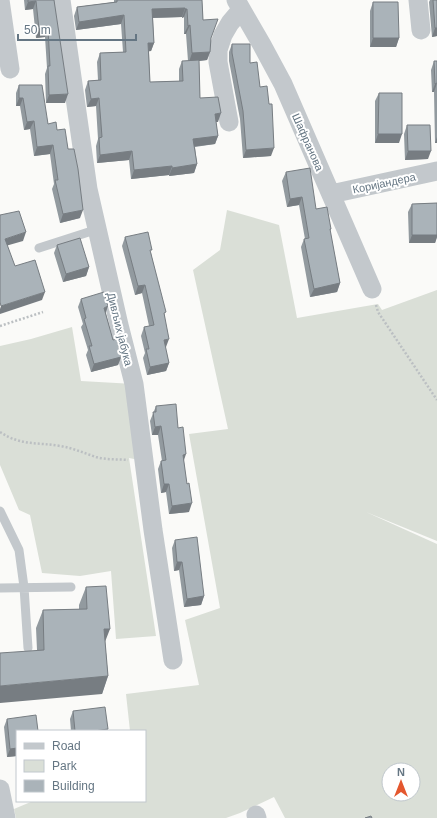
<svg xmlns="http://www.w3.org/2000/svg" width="437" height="818" viewBox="0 0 437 818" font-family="Helvetica,sans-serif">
  <rect width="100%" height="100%" fill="#fafaf8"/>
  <!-- green -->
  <path fill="#dadfd7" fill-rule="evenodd" d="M227,210L279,225L297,318L378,304L382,310L437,290V541L366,512L437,544V818H285L274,797L240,813L226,818H16L14,809L33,801H145V731H130L126,694L199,685L185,620L220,608L189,434L228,429L193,270L220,250ZM389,770H413V794H389Z
    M72,327L81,381L134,384L144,461L129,458L156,636L116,639L111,571L80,576L42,573L30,515L19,510L0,465V346L31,339Z"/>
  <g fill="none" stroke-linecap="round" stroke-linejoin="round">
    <!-- path -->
    <path stroke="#bbbfc2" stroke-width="2.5" stroke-dasharray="2 2" stroke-linecap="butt" d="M376,305L378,312L437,400
      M0,326L43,312
      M0,432C21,446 38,442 60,446C73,448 84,453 96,457C106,460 117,459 128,460"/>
    <!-- service -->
    <path stroke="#c3c8cc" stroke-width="9" d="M39,248L98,229
      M0,511L19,550L24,587L28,648
      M0,588L71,587"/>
    <!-- minor -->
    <path stroke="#c3c8cc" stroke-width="19" d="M0,0L10,69
      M61,0L88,189L119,325L134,384L153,530L173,660
      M236,0L262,45L283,84L372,289
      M418,0L421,30
      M229,122L218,62V50L223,35L230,23L241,10
      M331,194L437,171
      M0,789L6,818
      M256,815L257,818"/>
  </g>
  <!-- wall -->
  <path fill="#929a9f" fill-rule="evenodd" d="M24,0H54L65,103H46L45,74L47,68L45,37L36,38L33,9L25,10Z
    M114,0H202L203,20L211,38L210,52L207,60L199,61L200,98L218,122H216L218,136L215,144L195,147L197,164L194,173L169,176V175L131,179L129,160L97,163L96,146L98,139L96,106L87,107L85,90L88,81L98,80L97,62L100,53L123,52L121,24L76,30L74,16L77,7L114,2ZM182,17V18L184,17V34H186L188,61H182L179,69V81L150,82L149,51H151L154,43L153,18Z
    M430,0H437V36L432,37L429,2Z
    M373,2L399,38L396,47H370V11Z
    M232,44L250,63L260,87L271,156L243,158L240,119L229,61V52Z
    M434,61H437V143H435L434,92H432L431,70Z
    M19,85L48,124L57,130L68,149L80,218L60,223L52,189L54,184L50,154L34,156L30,129L24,130L20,106H16V93Z
    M379,93L399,143H375V101Z
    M407,125L428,159L405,160L404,134Z
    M286,172L316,209L331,229L330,231L340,283L337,292L310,297L301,247L304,239H305L299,205L287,207L282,181Z
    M437,203V237L435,243H409L408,212L412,204Z
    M125,237L151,253L165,317L166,347H165L169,363L166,371L147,375L143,358L145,353L141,336L144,327L149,326L142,293L135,295L122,246Z
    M57,245L89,267L86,276L63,282L54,253Z
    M81,299L106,314L113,340L121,357L118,365L91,372L86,355L88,350L81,327L83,324L78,307Z
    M156,406L178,428L184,462L189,512L169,514L166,492L161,493L158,469L161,461H162L158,435H152L150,421Z
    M175,540L204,596L201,605L184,607L179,570L174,571L172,548Z
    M86,587L105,641L108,676L102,694L37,650L36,628L43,610L79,609V605Z
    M73,711L107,731H71L70,719Z
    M7,719L17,731V756L7,757L4,727Z"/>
  <!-- shaded-wall -->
  <path fill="#777d82" d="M36,1L33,9L25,10L28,2Z
    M185,8L182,17L149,18L152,9Z
    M185,9H187L184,17L182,18Z
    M124,15L121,24L76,30L79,22Z
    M190,25L186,34H184L188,26Z
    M48,28L45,37L36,38L39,29Z
    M435,28H437V36L432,37Z
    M373,38H399L396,47H370Z
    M148,43H154L151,51L145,52Z
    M210,52L207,60L189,62L192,53Z
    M437,83L434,92H432L435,84Z
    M68,94L65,103H46L49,95Z
    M19,98H23L20,106H16Z
    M99,98L96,106L87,107L91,99Z
    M221,113L218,122H212L215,114Z
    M34,121L30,129L24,130L27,122Z
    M378,134H402L399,143H375Z
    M218,136L215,144L190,147L193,139Z
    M437,137V143H435Z
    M53,145L50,154L34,156L37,147Z
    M274,148L271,156L243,158L246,150Z
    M132,151L129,160L97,163L100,155Z
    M408,151H431L428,159L405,160Z
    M197,164L194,173L169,176L172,168Z
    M172,166L169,175L131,179L134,170Z
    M302,197L299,205L287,207L290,199Z
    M83,210L80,218L60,223L63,214Z
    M26,232L23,241L2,247L5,239Z
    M412,235H437V237L435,243H409Z
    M89,267L86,276L63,282L66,274Z
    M340,283L337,292L310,297L314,289Z
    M145,285L142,293L135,295L138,286Z
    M45,292L42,300L0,314V309L1,306Z
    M108,306L105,315L104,308Z
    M169,339L166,347L160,348L164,340Z
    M121,357L118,365L91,372L94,364Z
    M169,363L166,371L147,375L150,367Z
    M161,426L158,435H152L155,427Z
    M186,454L183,463V455Z
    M164,484H169L166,492L161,493Z
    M192,503L189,512L169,514L172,506Z
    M177,562H182L179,570L174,571Z
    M204,596L201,605L184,607L187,599Z
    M104,629H110L103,647Z
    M108,676L102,694L0,703V686Z
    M108,729L107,731H94Z
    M17,748V756L7,757L10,749Z"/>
  <!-- building -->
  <path fill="#aab3b9" stroke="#777d82" d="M28,0H54L68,94L49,95L48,66H50L48,28L39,29L36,1L28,2Z
    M117,0H202L203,20L218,19L211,38L210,52L192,53L190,25L188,26L187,9H185V8L152,9L154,43H148L150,82L183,81L182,61L199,60L200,98L218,97L221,113L215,114L218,136L193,139L197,164L172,168V166L134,170L132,151L100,155L99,138L102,137L99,98L91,99L88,81L101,80L100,53L126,52L124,15L79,22L77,7L117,2Z
    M433,0H437V28H435Z
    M373,2H398L399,38H373Z
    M232,44H250V63L257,62L260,87L267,86L269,104H272L274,148L246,150L243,111L232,53Z
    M434,61H437V83L435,84Z
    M19,85H42L48,124L56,122L57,130L65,129L68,149H74L78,169L83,210L63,214L55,180H58L53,145L37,147L34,121L27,122L23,98H19Z
    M379,93H402V134H378Z
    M407,125H430L431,151H408Z
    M310,168L316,209L327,207L331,229H330L340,283L314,289L304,239L309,238L302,197L290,199L286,172Z
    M437,203V235H412V204Z
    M19,211L26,232L5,239L15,266L35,260L45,292L1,306L0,302V215Z
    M148,232L152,250H150L166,312L164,313L169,339L164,340L169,363L150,367L146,349H149L144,327L154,325L145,285L138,286L125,237Z
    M80,238L89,267L66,274L57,245Z
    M104,292L108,306L104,308L113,340L117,339L121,357L94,364L89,346H92L84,319L86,318L81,299Z
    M176,404L178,428L183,427L186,454L183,455L187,484L189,483L192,503L172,506L169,484H164L161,461L166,460L161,426L155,427L153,412H156V406Z
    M197,537L204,596L187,599L182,562H177L175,540Z
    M106,586L110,629H104L108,676L0,686V653L44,650L43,610L87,609L86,587Z
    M105,707L108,729L94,731H75L73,711Z
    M36,715L38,731H17V748L10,749L7,719Z
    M371,816L372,818H365Z"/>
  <g text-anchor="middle" stroke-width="4" stroke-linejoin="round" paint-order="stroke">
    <!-- street labels -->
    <g font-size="11" fill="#657683" stroke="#fff">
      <text transform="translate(308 142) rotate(66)" y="4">Шафранова</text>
      <text transform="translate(384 183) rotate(-12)" y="4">Коријандера</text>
      <text transform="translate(120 329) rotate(76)" y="4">Дивљих јабука</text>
    </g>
  </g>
  <!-- legend -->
  <rect x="16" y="730" width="130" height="72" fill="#ffffff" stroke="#c1c8cd"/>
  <rect x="24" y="743" width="20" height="6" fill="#c3c8cc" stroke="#c1c8cd"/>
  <text x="52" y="750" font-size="12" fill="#657683">Road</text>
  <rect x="24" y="760" width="20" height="12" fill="#dadfd7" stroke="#c1c8cd"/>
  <text x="52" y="770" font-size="12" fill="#657683">Park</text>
  <rect x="24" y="780" width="20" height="12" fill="#aab3b9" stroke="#c1c8cd"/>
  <text x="52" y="790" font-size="12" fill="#657683">Building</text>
  <!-- north arrow -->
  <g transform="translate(401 782)"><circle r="19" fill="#ffffff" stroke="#c1c8cd"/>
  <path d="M0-3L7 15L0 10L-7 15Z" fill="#e4572e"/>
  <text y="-6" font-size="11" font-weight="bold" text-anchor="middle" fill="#657683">N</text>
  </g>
  <!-- scale -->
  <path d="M18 34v6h118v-6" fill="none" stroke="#657683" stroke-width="2"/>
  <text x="24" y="34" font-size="12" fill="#657683" stroke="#ffffff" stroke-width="3" paint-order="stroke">50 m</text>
</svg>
